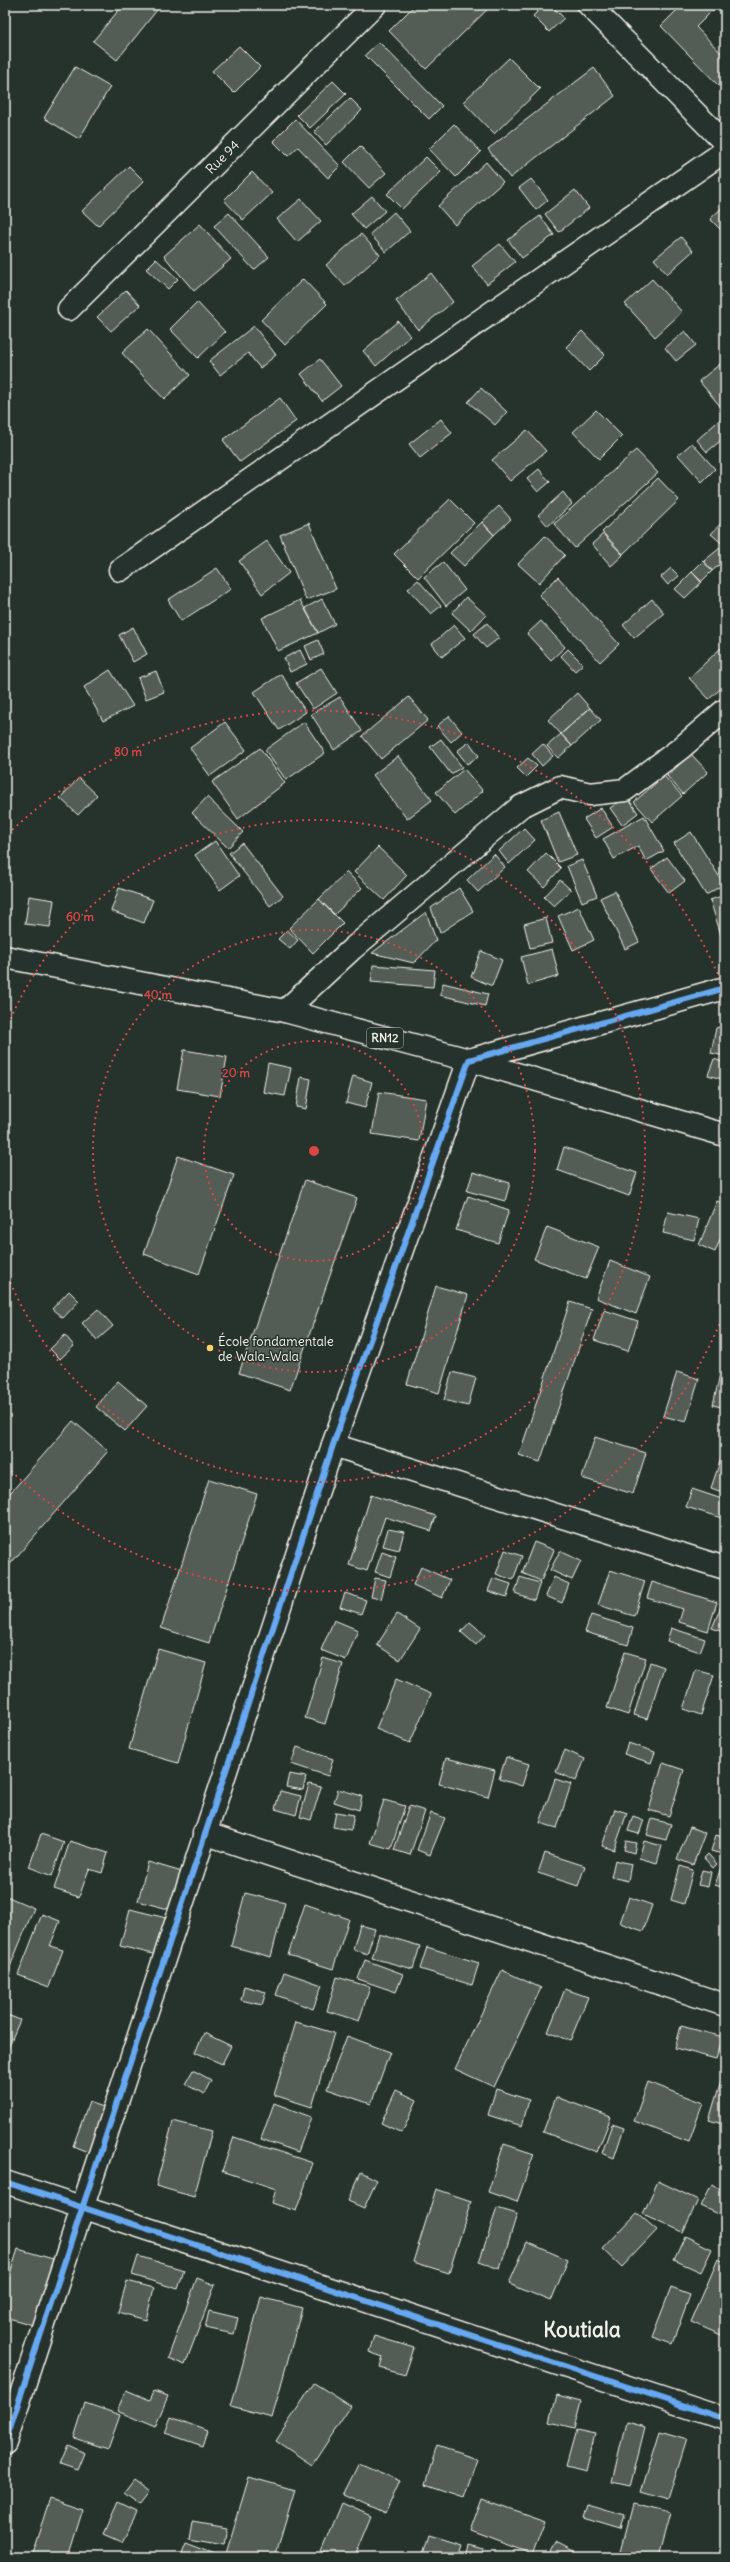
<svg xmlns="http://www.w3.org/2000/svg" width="730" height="2562" viewBox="0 0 730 2562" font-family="Delius,sans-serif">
  <rect width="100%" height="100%" fill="#26332d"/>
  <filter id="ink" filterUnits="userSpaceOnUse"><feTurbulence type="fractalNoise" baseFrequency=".025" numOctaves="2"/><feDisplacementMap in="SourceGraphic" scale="8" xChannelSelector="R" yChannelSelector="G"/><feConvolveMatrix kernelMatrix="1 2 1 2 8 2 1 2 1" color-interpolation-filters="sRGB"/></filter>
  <g filter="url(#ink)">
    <!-- building -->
    <path fill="#525c55" stroke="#f4f1e8" d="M123,5H161L117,60L93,41Z
      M415,5H492L426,69L389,31Z
      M544,5H551L564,18L549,32L533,16Z
      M682,5H718L696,27L725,57V83L720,87L661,26Z
      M379,42L442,106L429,119L365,55Z
      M239,46L260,67L234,93L212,71Z
      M509,58L540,89L494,134L463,102Z
      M75,67L110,87L79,139L44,118Z
      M594,68L615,96L510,178L488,149Z
      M333,81L346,94L310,128L297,115Z
      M350,98L362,110L326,145L314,132Z
      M295,119L340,166L328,178L298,147L288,156L273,141Z
      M454,124L481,152L456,177L429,149Z
      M360,146L386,173L369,188L344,162Z
      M426,157L441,172L402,209L387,194Z
      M486,162L503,182L455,225L438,206Z
      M129,166L144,181L98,226L82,211Z
      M252,172L272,193L243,220L224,200Z
      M531,179L548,200L536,210L519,188Z
      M575,190L589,208L559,232L545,214Z
      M372,196L385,211L364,229L351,214Z
      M301,199L321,221L297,242L277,219Z
      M725,205V234L710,219Z
      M394,212L410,231L386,252L370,234Z
      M229,213L269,257L254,270L214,226Z
      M540,216L554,235L522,258L508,240Z
      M200,224L231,259L194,291L164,256Z
      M361,234L380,255L345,286L326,265Z
      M681,237L693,251L667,274L654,259Z
      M500,244L515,262L487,284L472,266Z
      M156,259L178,279L168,289L146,269Z
      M431,273L453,302L418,330L396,301Z
      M303,279L327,304L285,345L261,320Z
      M652,279L682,312L655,337L625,304Z
      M126,290L140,305L111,331L97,317Z
      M197,302L225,332L198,358L170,329Z
      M398,321L410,336L376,366L363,351Z
      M254,326L276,355L260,368L248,353L220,375L209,361Z
      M148,329L190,375L164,399L122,353Z
      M582,331L605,355L589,371L566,347Z
      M685,331L696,345L676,361L665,348Z
      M320,359L341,386L322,401L301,374Z
      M725,360V402L720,406L699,381Z
      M481,388L507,412L495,425L468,402Z
      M280,398L296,421L240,462L223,440Z
      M596,410L622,436L599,459L573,432Z
      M725,415V437L707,452L697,440Z
      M441,419L452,433L420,458L409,444Z
      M527,430L546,451L510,481L492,460Z
      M692,443L715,469L702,482L678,455Z
      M636,450L658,473L575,548L554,524Z
      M539,469L550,482L538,492L527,479Z
      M658,478L679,500L623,554L602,532Z
      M563,492L572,504L548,526L538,515Z
      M450,499L474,523L418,578L394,554Z
      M499,506L511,519L494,535L482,522Z
      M725,519V546L711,534Z
      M482,522L494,535L464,566L450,553Z
      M309,523L336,589L306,600L280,535Z
      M603,534L623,555L611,566L592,544Z
      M545,536L565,555L539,583L518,564Z
      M267,541L289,573L262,594L239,561Z
      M720,548L725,554V560L712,571L704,561Z
      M703,561L712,571L701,582L692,572Z
      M443,562L465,590L446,606L424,577Z
      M217,568L231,589L181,621L168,600Z
      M671,568L679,576L668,585L661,577Z
      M692,572L702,582L685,598L675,589Z
      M558,577L619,644L600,662L539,595Z
      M418,580L441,606L431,614L408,589Z
      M466,597L486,615L471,631L452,613Z
      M322,599L335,624L318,633L305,608Z
      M652,599L664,613L634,638L623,625Z
      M300,600L318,633L278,651L262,618Z
      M541,621L565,647L551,660L527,634Z
      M487,623L499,638L486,648L474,634Z
      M454,625L465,638L442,657L432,644Z
      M133,627L147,654L133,662L119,635Z
      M318,640L324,654L311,660L305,646Z
      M721,648L725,653V685L709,699L689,678Z
      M568,649L583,664L575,671L561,656Z
      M300,650L307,664L290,672L284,658Z
      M321,668L337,693L313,709L296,683Z
      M110,670L133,706L103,721L84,687Z
      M156,671L164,692L146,699L138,678Z
      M281,674L306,712L279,730L254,692Z
      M577,693L590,708L561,734L548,720Z
      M340,697L362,731L334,750L311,714Z
      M409,697L428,720L381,759L362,736Z
      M590,708L601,720L572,746L561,734Z
      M449,716L462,732L451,742L437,726Z
      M225,722L246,750L210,776L190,748Z
      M304,722L325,753L286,780L265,750Z
      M561,734L572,746L558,758L547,746Z
      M441,739L462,767L451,774L430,747Z
      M469,742L479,756L467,764L457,751Z
      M543,744L553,756L542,766L532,754Z
      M260,748L285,783L238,819L212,782Z
      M691,754L708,772L683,794L667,776Z
      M398,756L432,800L407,819L373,775Z
      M528,758L537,766L526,777L517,768Z
      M464,769L483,791L455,815L436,792Z
      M664,776L682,796L652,822L634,802Z
      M79,778L97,795L78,815L60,798Z
      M207,797L243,832L228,848L192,813Z
      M627,797L638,813L622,825L610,808Z
      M601,808L613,827L596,838L584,819Z
      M559,812L577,855L558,862L541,820Z
      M644,816L664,851L646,861L638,846L614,859L603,839Z
      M524,828L535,840L509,864L499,851Z
      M691,832L724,884L706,895L674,843Z
      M215,841L239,876L220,890L195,855Z
      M242,843L283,896L270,906L229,853Z
      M378,847L407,875L384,900L354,872Z
      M546,853L561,868L544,887L528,872Z
      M494,854L505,867L478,892L467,880Z
      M667,857L685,881L669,893L651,869Z
      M582,860L597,896L582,902L567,866Z
      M347,872L362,888L334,915L319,899Z
      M560,880L571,890L554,906L544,897Z
      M119,888L153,900L144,923L111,911Z
      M459,888L473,911L440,933L431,908Z
      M615,891L639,942L625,949L600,898Z
      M725,895V937L722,938L710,900Z
      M29,896L54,900L50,927L25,924Z
      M319,899L343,923L313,953L289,928Z
      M579,907L594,940L573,950L558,916Z
      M426,912L436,940L414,963L372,953Z
      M546,918L552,943L530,948L524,924Z
      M287,930L298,940L290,949L278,939Z
      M552,949L559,976L528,985L521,957Z
      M481,951L502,960L492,986L471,977Z
      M373,965L435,970L433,987L371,982Z
      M443,983L488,994L485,1006L440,995Z
      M725,1025V1056L711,1053L716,1028Z
      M184,1050L227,1057L220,1096L177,1089Z
      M714,1059L725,1063V1080L708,1075Z
      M268,1063L291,1068L285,1096L263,1092Z
      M353,1076L372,1082L365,1108L346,1103Z
      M301,1077L311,1079L306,1109L296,1107Z
      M379,1092L426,1099L419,1141L372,1134Z
      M564,1147L637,1173L629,1196L557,1170Z
      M178,1156L234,1175L199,1274L144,1254Z
      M473,1172L510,1183L505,1201L467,1191Z
      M305,1180L357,1198L290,1390L239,1373Z
      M468,1196L509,1210L498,1243L456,1230Z
      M717,1201L725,1204V1227L715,1252L699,1245Z
      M668,1212L699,1219L694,1240L663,1233Z
      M547,1227L599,1247L586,1279L534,1259Z
      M610,1261L650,1277L636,1314L596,1298Z
      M436,1286L468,1295L439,1393L407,1384Z
      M69,1291L79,1301L63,1318L52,1309Z
      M570,1302L592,1309L540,1462L519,1455Z
      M98,1309L113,1326L97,1340L82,1323Z
      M604,1310L638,1321L628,1351L594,1340Z
      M65,1335L74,1346L60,1359L50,1349Z
      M452,1372L476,1378L468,1406L444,1400Z
      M677,1372L699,1379L686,1422L663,1416Z
      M720,1374L725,1375V1408L713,1405Z
      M118,1381L147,1406L125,1431L96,1407Z
      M73,1421L108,1451L5,1570V1499Z
      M595,1437L646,1453L633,1494L582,1478Z
      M723,1453H725V1493L711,1488Z
      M209,1479L257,1494L209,1643L161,1628Z
      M692,1489L725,1500V1519L686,1507Z
      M371,1495L436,1516L431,1531L385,1517L367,1571L349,1565Z
      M388,1529L404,1532L399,1550L383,1546Z
      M534,1542L554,1550L541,1581L522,1573Z
      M505,1550L522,1556L513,1580L496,1574Z
      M560,1551L581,1561L572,1580L550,1570Z
      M382,1552L396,1557L390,1577L375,1572Z
      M421,1567L450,1580L442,1598L413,1585Z
      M610,1570L645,1581L634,1616L598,1605Z
      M520,1577L540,1583L534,1600L515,1593Z
      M554,1577L569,1584L562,1603L546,1596Z
      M375,1578L386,1580L381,1599L371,1597Z
      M493,1578L511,1584L507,1597L488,1591Z
      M652,1582L717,1602L708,1631L679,1622L683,1609L647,1598Z
      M345,1593L366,1600L361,1614L340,1607Z
      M722,1604L725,1606L723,1632L712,1628Z
      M397,1614L420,1629L400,1660L377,1645Z
      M591,1615L633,1628L628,1645L585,1632Z
      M334,1620L358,1630L346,1660L321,1650Z
      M470,1622L485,1635L476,1645L461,1632Z
      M671,1628L705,1639L700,1652L667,1641Z
      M158,1649L206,1663L178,1763L129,1749Z
      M625,1652L646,1658L628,1715L607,1708Z
      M725,1652V1679L720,1678Z
      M323,1658L343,1664L325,1724L305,1718Z
      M650,1662L664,1667L647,1719L634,1715Z
      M696,1670L714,1675L701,1715L683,1709Z
      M396,1679L431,1694L410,1743L376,1729Z
      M628,1743L655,1752L651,1763L624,1754Z
      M297,1747L333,1759L328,1776L291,1764Z
      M565,1750L585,1759L576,1781L556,1772Z
      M506,1757L529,1764L522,1786L499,1779Z
      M446,1758L495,1770L488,1797L439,1784Z
      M663,1763L684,1770L669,1816L649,1810Z
      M289,1774L306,1777L303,1790L286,1787Z
      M555,1779L571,1784L557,1828L540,1823Z
      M309,1784L321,1787L311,1820L300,1817Z
      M338,1789L362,1796L359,1810L334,1802Z
      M280,1791L301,1796L296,1815L275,1809Z
      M384,1800L405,1806L391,1849L370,1843Z
      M409,1806L425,1811L410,1855L394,1850Z
      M615,1809L627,1813L614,1850L602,1846Z
      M336,1812L354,1815L351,1830L333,1827Z
      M431,1813L445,1818L430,1855L417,1850Z
      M633,1816L644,1820L639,1834L628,1831Z
      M652,1819L671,1824L666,1840L647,1835Z
      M690,1827L705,1833L693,1865L677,1859Z
      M41,1834L64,1842L52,1876L29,1867Z
      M716,1835L725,1838L722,1854L711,1851Z
      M70,1841L108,1853L102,1873L89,1869L79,1897L54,1889Z
      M626,1841L636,1843L634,1853L624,1850Z
      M644,1841L662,1846L657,1863L639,1858Z
      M545,1853L585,1866L578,1886L538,1873Z
      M708,1854L717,1864L713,1868L704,1858Z
      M725,1856V1886L724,1888L715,1885Z
      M615,1860L631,1864L628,1881L611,1877Z
      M148,1862L182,1872L172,1910L138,1901Z
      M680,1866L693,1870L684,1904L671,1900Z
      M702,1870L711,1872L708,1887L698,1885Z
      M245,1893L285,1903L271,1957L231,1946Z
      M6,1896L34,1908L5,1979V1899Z
      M629,1897L652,1905L643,1931L620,1923Z
      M305,1904L349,1919L333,1969L288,1955Z
      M130,1909L166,1918L157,1955L120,1946Z
      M42,1914L60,1921L50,1946L63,1950L49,1987L18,1975Z
      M360,1925L375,1929L367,1954L353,1949Z
      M379,1934L420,1946L413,1969L372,1958Z
      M427,1947L479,1963L472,1985L420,1969Z
      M365,1960L403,1974L396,1992L358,1979Z
      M502,1970L541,1988L494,2087L455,2069Z
      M284,1972L322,1985L313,2009L276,1995Z
      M337,1977L370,1987L359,2021L327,2011Z
      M244,1986L266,1992L262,2005L241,2000Z
      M565,1989L588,1997L570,2041L548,2032Z
      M5,2014L20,2020L5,2055Z
      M296,2022L334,2033L312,2107L274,2095Z
      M681,2026L723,2037L716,2059L675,2048Z
      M204,2033L231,2046L222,2064L195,2052Z
      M347,2036L390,2052L371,2104L327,2089Z
      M193,2070L211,2080L204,2094L185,2084Z
      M723,2074L725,2075V2125L709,2120Z
      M648,2082L703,2103L689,2142L634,2121Z
      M496,2089L529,2100L522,2126L488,2115Z
      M396,2090L417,2100L402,2133L381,2123Z
      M556,2097L611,2117L597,2152L543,2132Z
      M89,2102L106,2108L90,2153L73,2146Z
      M274,2103L311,2117L298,2152L261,2139Z
      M173,2121L212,2131L194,2197L156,2186Z
      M612,2124L624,2128L614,2158L602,2153Z
      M234,2137L313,2163L296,2211L272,2203L276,2189L222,2171Z
      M504,2144L534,2154L517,2202L488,2192Z
      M361,2172L377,2180L364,2208L348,2201Z
      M658,2181L698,2200L683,2232L643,2214Z
      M712,2185L725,2191V2211L723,2216L701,2206Z
      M436,2189L471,2201L449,2273L413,2262Z
      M497,2208L517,2214L500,2269L479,2262Z
      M637,2213L657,2230L622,2267L603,2249Z
      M685,2236L712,2249L701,2272L674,2260Z
      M527,2242L568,2260L551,2301L509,2284Z
      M18,2249L53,2259L33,2325L5,2317V2290Z
      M138,2256L184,2270L178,2289L132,2275Z
      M718,2259L725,2262V2326L721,2335L691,2322Z
      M197,2278L215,2285L185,2365L168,2358Z
      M127,2281L154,2288L146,2320L118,2312Z
      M671,2288L690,2295L672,2344L652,2337Z
      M261,2297L302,2308L272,2418L231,2407Z
      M209,2311L238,2318L234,2334L205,2328Z
      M374,2336L414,2348L405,2375L380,2368L383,2357L369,2352Z
      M314,2383L351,2406L312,2465L276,2441Z
      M126,2390L150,2400L154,2391L168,2396L155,2427L117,2411Z
      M557,2395L581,2401L574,2428L550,2422Z
      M85,2403L120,2415L108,2449L74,2438Z
      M171,2417L208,2431L203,2446L165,2433Z
      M626,2422L645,2427L630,2487L612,2483Z
      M576,2430L595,2434L586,2471L566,2466Z
      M660,2431L687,2439L668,2500L641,2492Z
      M68,2445L85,2453L78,2470L60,2464Z
      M437,2446L477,2459L464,2497L425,2484Z
      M359,2463L400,2481L385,2514L343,2495Z
      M249,2477L295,2490L275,2557H225Z
      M134,2480L150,2492L140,2505L124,2493Z
      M50,2498L83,2509L68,2557H31Z
      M482,2499L545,2521L532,2555L470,2532Z
      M118,2503L137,2512L122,2542L104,2534Z
      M342,2503L371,2516L354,2557H336L322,2551Z
      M587,2504L624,2515L620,2528L583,2517Z
      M633,2504L670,2513L658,2557H643L621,2551Z
      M192,2521L227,2527L224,2544L189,2538Z
      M428,2535L460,2545L456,2557H421Z
      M186,2542L223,2556L222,2557H180Z
      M556,2543L583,2557H548Z
      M467,2545L482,2549L480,2557H464Z"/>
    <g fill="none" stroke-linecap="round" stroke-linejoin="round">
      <defs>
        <g id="minor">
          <path d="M589,5L725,143"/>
          <path id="s1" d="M69,309L375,5"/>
          <path d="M120,570L725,151"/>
          <path d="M285,1011L352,949L520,807L560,787L590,794L625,790L681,748L725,710"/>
          <path d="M333,1445L725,1568"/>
          <path d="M204,1833L725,2005"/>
          <path d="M5,2182L725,2419"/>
          <path d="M5,2443L333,1445L469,1060L725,988"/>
        </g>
        <path id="major" d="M5,957L285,1011L469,1060L725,1135"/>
      </defs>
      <!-- minor casing -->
      <use href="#minor" stroke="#f4f1e8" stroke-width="25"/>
      <!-- major casing -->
      <use href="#major" stroke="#f4f1e8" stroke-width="25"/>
      <!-- minor -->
      <use href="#minor" stroke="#26332d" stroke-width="22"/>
      <!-- major -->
      <use href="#major" stroke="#26332d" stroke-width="22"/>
      <defs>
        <path id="cycleway" d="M5,2182L725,2419
          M5,2443L333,1445L469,1060L725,988"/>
      </defs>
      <!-- cycleway casing -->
      <use href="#cycleway" stroke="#26332d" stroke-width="8"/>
      <!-- cycleway -->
      <use href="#cycleway" stroke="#66a8f1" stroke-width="6"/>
    </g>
  </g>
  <!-- distance rings -->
  <g fill="none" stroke="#da4645" stroke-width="2" stroke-dasharray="2 4">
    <circle cx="314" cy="1151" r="110"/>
    <circle cx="314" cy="1151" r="221"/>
    <path d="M6 1030A331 331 0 1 1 6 1272"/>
    <path d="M724 1313A441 441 0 0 1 8 1468M8 834A441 441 0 0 1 724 989"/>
  </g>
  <!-- markers -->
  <circle fill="#ffd166" stroke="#26332d" stroke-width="1.5" cx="210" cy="1348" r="4"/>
  <g text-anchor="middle" stroke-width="3" stroke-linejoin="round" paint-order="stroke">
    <!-- shield labels -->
    <rect fill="#26332d" stroke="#b6b8b0" stroke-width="1" x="367" y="1028" width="36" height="20" rx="3"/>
    <g font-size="12" font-weight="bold" fill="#f4f1e8">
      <text x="385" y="1042">RN12</text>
    </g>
    <!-- street labels -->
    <g font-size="13" fill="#f4f1e8" stroke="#26332d">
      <text dy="5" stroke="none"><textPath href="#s1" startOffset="216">Rue 94</textPath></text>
    </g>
    <!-- poi labels -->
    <g font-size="13" fill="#f4f1e8" stroke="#26332d" text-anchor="start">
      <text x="218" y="1346">École fondamentale<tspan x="218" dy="15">de Wala-Wala</tspan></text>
    </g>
    <!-- town labels -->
    <g font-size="21" font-weight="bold" fill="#f4f1e8" stroke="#26332d">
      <text x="582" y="2337">Koutiala</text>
    </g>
  </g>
  <circle cx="314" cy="1151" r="6" fill="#da4645" stroke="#26332d" stroke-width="2"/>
  <g font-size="12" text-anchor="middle" font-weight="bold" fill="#da4645" stroke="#26332d" stroke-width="3" stroke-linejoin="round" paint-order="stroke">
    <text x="128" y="756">80 m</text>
    <text x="80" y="921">60 m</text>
    <text x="158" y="999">40 m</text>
    <text x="236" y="1077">20 m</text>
  </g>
  <!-- margin -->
  <rect width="730" height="2562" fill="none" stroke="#26332d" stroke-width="20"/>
  <rect x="10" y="10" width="710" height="2542" fill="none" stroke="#f4f1e8" stroke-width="1.5" filter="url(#ink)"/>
</svg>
